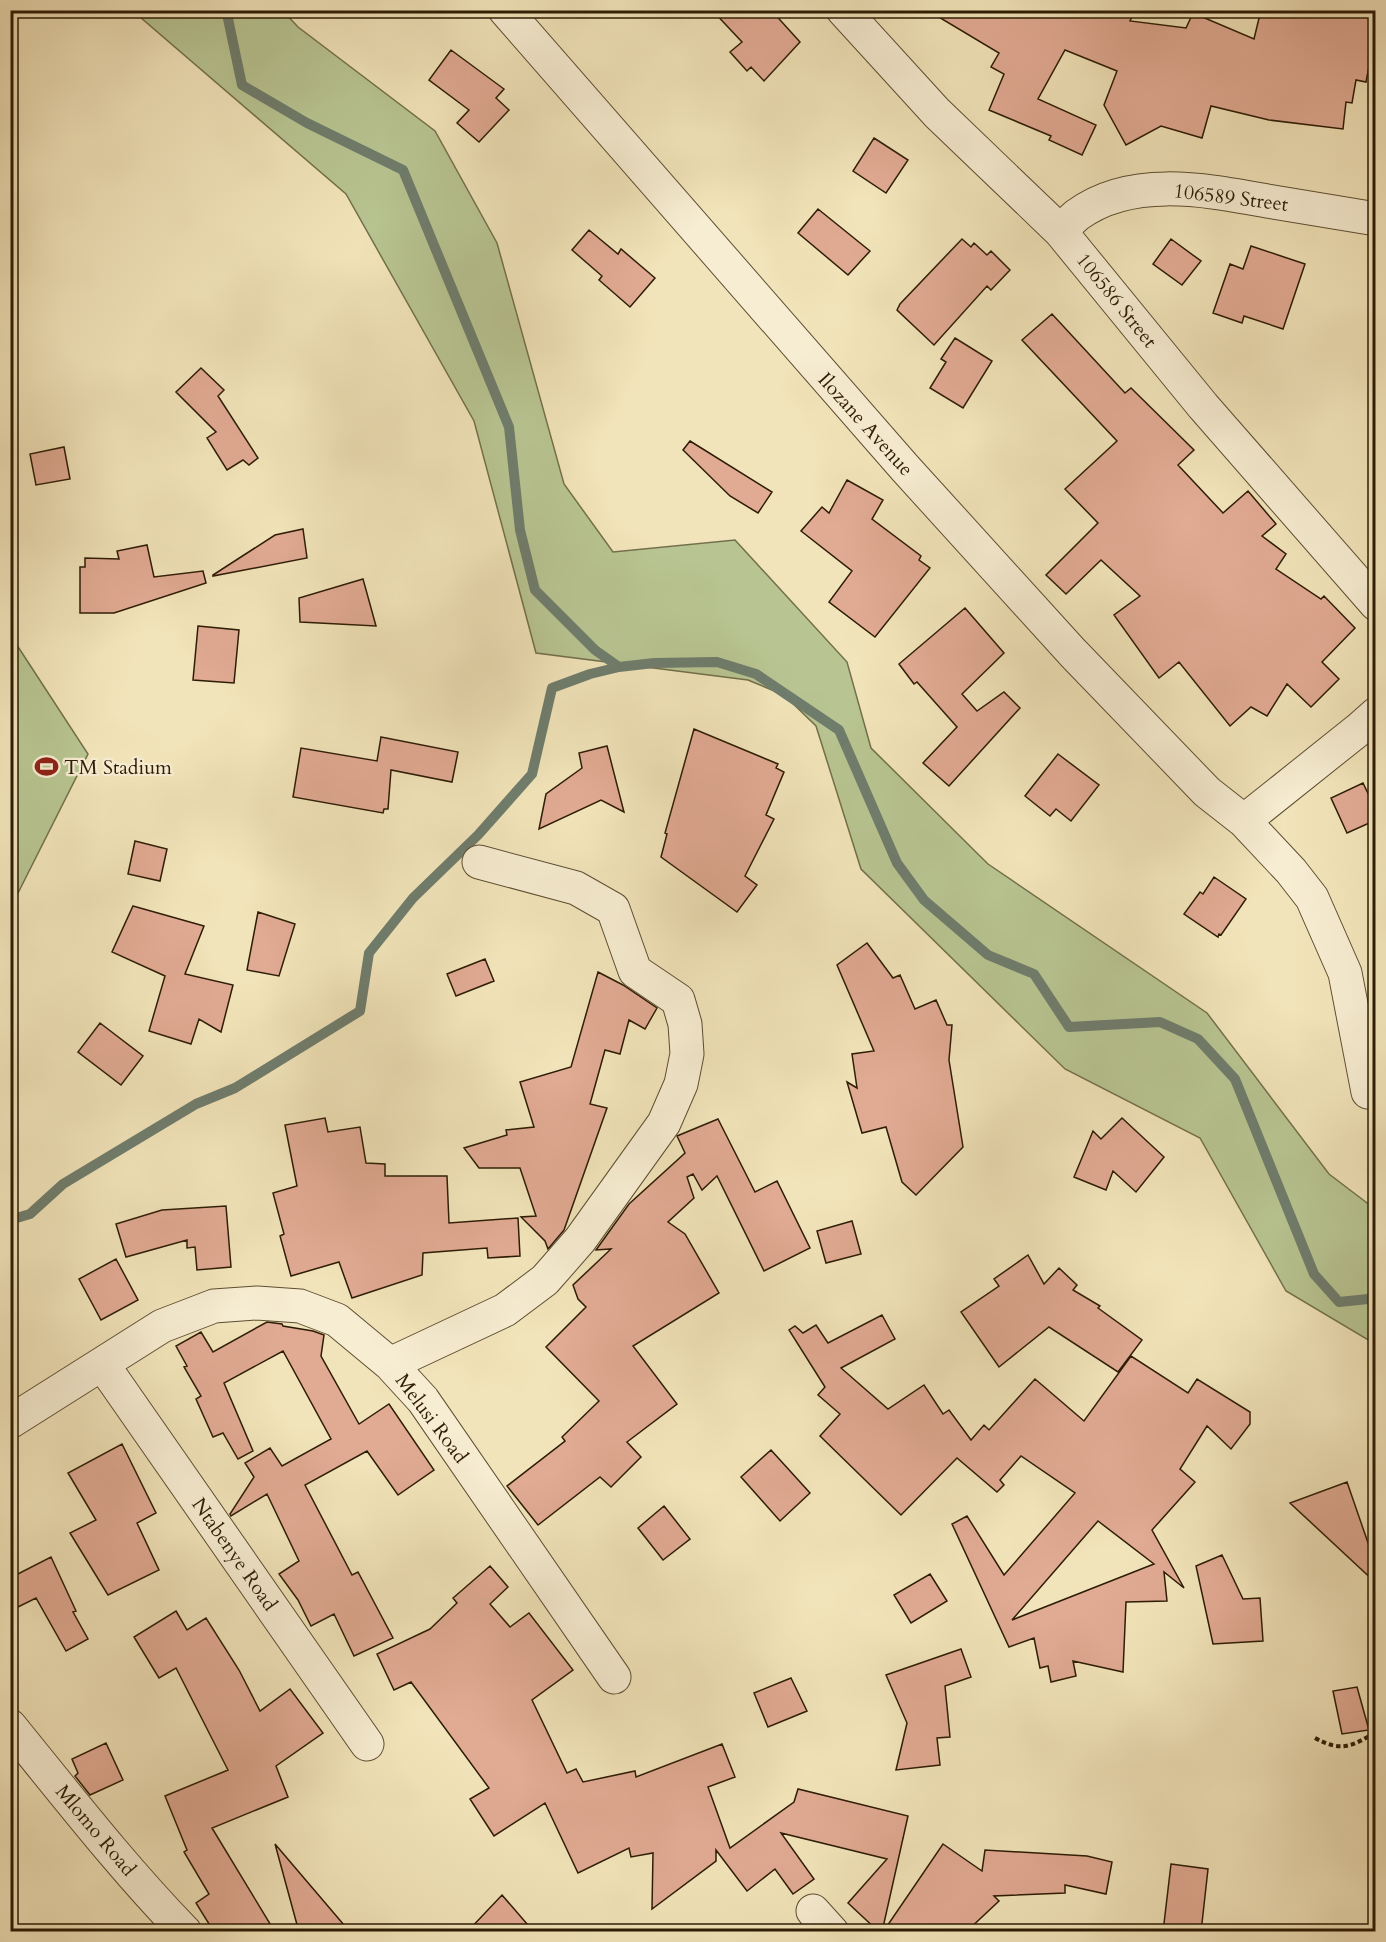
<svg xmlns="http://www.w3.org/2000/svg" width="1386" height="1942" viewBox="0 0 1386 1942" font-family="Cardo,serif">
  <rect width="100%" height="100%" fill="#f2e4ba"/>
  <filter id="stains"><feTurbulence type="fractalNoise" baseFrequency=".00333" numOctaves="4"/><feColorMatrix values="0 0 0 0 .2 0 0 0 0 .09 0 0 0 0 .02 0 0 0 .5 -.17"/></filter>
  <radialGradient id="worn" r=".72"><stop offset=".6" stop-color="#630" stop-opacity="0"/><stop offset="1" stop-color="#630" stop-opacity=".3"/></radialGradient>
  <!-- green -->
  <path fill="#b8c592" stroke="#72704c" stroke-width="1.5" d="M133,11H283L298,27L435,131L497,243L564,484L613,552L735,540L847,662L871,748L988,864L1207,1013L1329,1174L1375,1209V1344L1286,1291L1200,1138L1065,1069L861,869L816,726L784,695L748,680L536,653L474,421L346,194Z
    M11,636L88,754L11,907Z"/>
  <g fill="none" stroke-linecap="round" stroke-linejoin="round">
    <!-- stream -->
    <path stroke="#6f7d6d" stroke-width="10" d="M224,10L227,14L242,85L307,123L403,170L509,427L520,530L535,590L595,650L619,667
      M10,1220L30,1214L63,1184L196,1104L235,1088L360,1011L369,953L413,898L478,835L532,774L552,688L590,674L619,667L654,663L717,662L756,674L839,730L897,863L924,900L988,955L1034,974L1069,1027L1160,1022L1198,1039L1235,1079L1314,1274L1339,1302L1368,1299L1376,1294"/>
  </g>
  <!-- building -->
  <path fill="#e1aa93" stroke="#2d1c05" stroke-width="1.5" fill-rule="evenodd" d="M712,10H771L800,42L764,81L751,67L747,71L730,52L742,42Z
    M927,10H1135L1130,21L1186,28L1193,13L1254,39L1261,10H1361L1376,13V30L1366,82L1356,80L1352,103L1346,102L1343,129L1269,120L1211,106L1202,138L1161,126L1126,145L1104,105L1117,71L1065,50L1038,99L1096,125L1082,155L1049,140L1051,136L989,110L1004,74L991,67L999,53Z
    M451,50L504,89L496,98L509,110L479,142L457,123L469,110L429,80Z
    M874,138L908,160L886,193L853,171Z
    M818,209L870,251L848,275L798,233Z
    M589,230L618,254L621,249L655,278L630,307L599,280L602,276L572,250Z
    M962,239L971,247L974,243L987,255L991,251L1010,270L991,290L987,286L934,345L897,310L900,304Z
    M1171,239L1201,261L1182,285L1153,264Z
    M1251,246L1305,264L1283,329L1244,316L1242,323L1213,313L1230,264L1243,269Z
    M1052,314L1125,393L1131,388L1194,450L1178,465L1223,513L1248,491L1276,524L1262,536L1286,554L1276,569L1321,599L1324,596L1355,628L1322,662L1339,679L1311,707L1287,684L1267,716L1251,707L1230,726L1179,662L1159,678L1114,615L1140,596L1101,560L1066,594L1046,575L1098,523L1065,489L1117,441L1022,340Z
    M955,338L992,361L963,408L930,388L946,362L941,359Z
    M201,368L224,390L218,396L258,458L249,465L243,460L227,470L207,438L216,432L176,392Z
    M690,441L772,492L758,513L730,496L683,450Z
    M64,447L70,479L36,485L30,454Z
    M847,480L883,500L872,519L921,556L919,560L930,568L875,637L829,602L852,571L801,531L822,507L829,513Z
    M303,529L307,558L213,576V575L275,535Z
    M147,545L154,577L203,571L206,583L114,613H80V567H85V558L119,559L117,551Z
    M363,579L376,626L300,622L299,598Z
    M965,608L1004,653L962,694L977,711L1004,692L1020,708L949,786L923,763L957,727L917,682L914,684L899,664Z
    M198,626L239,630L234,683L193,680Z
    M694,729L778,764L776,768L784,772L766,815L774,819L745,876L757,885L737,912L661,857L667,834L665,833Z
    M381,737L458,752L452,782L391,770L388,809H384L383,813L293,797L301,748L377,761Z
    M607,746L624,812L601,800L539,829L546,794L582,768L579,753Z
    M1058,754L1099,785L1071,821L1056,809L1050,816L1025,796Z
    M1363,783L1376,810V820L1347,833L1331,798Z
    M135,841L167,849L160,881L128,874Z
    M1214,877L1246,899L1221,935L1219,934L1218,937L1184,914L1200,892L1203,894Z
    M133,906L204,926L185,974L233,985L221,1032L199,1019L191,1044L149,1031L165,976L112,952Z
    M258,912L295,924L279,976L247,970Z
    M867,943L893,978L900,975L915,1009L936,1000L947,1025H952L949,1060L963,1147L916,1195L902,1182L886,1127L862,1133L847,1082L857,1088L852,1054L874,1051L837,965Z
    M485,959L494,981L456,996L447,974Z
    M598,972L623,985L657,1008L645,1029L629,1020L620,1054L605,1050L590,1104L607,1108L564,1230L548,1249L545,1241L521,1217L536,1216L520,1168H479L464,1148L507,1135L506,1130L534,1127L520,1082L571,1067Z
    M100,1023L143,1056L121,1085L78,1052Z
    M325,1118L328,1132L360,1127L366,1163L385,1164V1176H447L449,1223L518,1218L520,1256L488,1258L487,1248L423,1253L422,1275L352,1298L339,1262L291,1276L280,1236L284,1234L273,1193L297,1186L285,1125Z
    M1122,1118L1164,1157L1136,1192L1113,1171L1106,1190L1074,1177L1093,1131L1101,1139Z
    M718,1119L755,1192L777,1181L810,1248L764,1271L717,1176L702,1190L693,1174L687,1177L694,1198L668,1222L685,1234L719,1293L633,1346L677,1404L627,1442L641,1457L611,1487L600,1477L538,1525L507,1486L565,1441L562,1437L599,1401L546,1347L586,1307L578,1299L573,1285L611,1249L596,1250L629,1204L685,1153L677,1136Z
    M226,1206L231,1267L197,1270L195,1247L187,1248V1240L126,1257L116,1224L162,1210Z
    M852,1221L861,1254L826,1263L817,1231Z
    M1028,1255L1044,1284L1059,1268L1077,1285L1073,1290L1100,1306L1098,1308L1142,1340L1118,1372L1049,1327L999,1367L961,1312L999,1286L994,1279Z
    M116,1259L138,1300L101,1320L79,1279Z
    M882,1315L895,1339L841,1368L888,1409L924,1385L943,1414L949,1410L971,1440L984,1425L989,1430L1035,1379L1084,1421L1131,1356L1188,1393L1197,1379L1250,1412V1424L1231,1449L1207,1426L1180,1469L1195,1482L1152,1530L1184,1588L1164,1572L1167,1601L1126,1602L1123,1672L1073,1661L1076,1676L1051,1682L1048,1666L1040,1668L1034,1638L1009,1647L952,1524L967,1516L1004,1575L1075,1493L1021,1456L1000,1480L1004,1485L997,1492L957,1458L901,1515L820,1436L840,1414L818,1395L825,1387L789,1330L795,1326L803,1333L816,1325L828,1343ZM1098,1521L1154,1564L1012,1620Z
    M267,1322L282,1324L283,1326L313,1331L324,1335L321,1356L359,1424L389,1404L434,1470L398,1495L367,1451L305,1485L352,1575L358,1572L393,1638L354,1656L334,1614L311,1626L298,1600L279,1574L299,1561L267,1494L231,1516L230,1514L254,1477L245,1463L270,1448L282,1466L331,1439L283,1351L224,1383L253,1451L238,1459L223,1433L213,1437L196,1399L201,1396L184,1367L187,1366L176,1346L201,1332L213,1352Z
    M122,1444L156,1513L137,1523L159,1570L108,1595L70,1533L96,1520L68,1473Z
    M771,1450L810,1493L780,1521L741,1477Z
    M1347,1482L1376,1566V1583L1290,1503Z
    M664,1506L690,1539L663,1560L638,1528Z
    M1222,1555L1243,1599L1260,1598L1263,1641L1213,1644L1196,1566Z
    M51,1557L76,1611L73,1612L88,1639L66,1651L36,1598L10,1611V1578Z
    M490,1566L508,1587L490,1604L510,1627L529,1613L573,1670L532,1700L567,1773L576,1769L583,1782L635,1771L636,1777L722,1744L735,1777L708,1787L730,1848L794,1802L798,1789L908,1816L882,1932H879L848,1903L887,1859L781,1833L814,1879L793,1894L775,1869L747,1891L716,1850V1861L652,1909L653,1853L631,1857L629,1848L578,1873L545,1803L494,1836L470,1799L489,1788L411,1682L394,1690L377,1654L430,1629L457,1603L453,1598Z
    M930,1574L947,1601L911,1623L894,1595Z
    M176,1611L187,1630L206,1618L239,1670L260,1711L290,1689L323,1733L276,1766L288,1797L212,1828L275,1932H214L196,1903L209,1894L184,1852L187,1850L165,1796L228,1770L176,1668L159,1678L134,1637Z
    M961,1649L971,1677L945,1686L950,1737L937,1738L940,1765L896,1770L907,1723L886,1675Z
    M791,1678L807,1711L768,1727L754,1693Z
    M1357,1687L1369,1730L1342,1734L1333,1691Z
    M106,1743L123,1780L90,1795L75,1776L78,1773L72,1759Z
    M275,1844L350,1932H299Z
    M943,1844L982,1871L985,1850L1087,1856L1112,1862L1106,1894L1065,1885V1893L994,1896L999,1901L966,1932H883Z
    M1171,1864L1208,1869L1201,1932H1163Z
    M502,1895L534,1932H467Z"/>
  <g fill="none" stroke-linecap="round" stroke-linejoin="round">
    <defs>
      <path id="minor" d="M505,10L905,468L1073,653L1207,792L1244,821L1291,871L1312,898L1345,973L1368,1092
        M843,10L937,113L1060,231L1203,406L1376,604
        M1060,231C1066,226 1071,220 1077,215C1131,175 1206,190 1267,201C1303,207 1339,213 1376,219
        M1244,821L1358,730L1376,714
        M390,1364L505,1310L545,1280L580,1240L664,1123L681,1084L687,1054L685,1024L678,1000L635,971L613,909L576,888L479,862
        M103,1365L367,1744
        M10,1422L162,1326L214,1306L257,1303L300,1306L337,1320L390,1364L423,1400L614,1677
        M10,1726C67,1796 122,1867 185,1932
        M813,1911L832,1932"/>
    </defs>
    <!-- minor casing -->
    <use href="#minor" stroke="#5e4e32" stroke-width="35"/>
    <!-- path -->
    <path stroke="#2d1c05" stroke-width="4" stroke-dasharray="4.5 3" stroke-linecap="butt" d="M1315,1738C1341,1752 1351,1747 1376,1732"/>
    <!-- minor -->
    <use href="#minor" stroke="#f7edd2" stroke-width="33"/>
  </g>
  <!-- icons -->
  <defs>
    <symbol id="stadium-bare" viewBox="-9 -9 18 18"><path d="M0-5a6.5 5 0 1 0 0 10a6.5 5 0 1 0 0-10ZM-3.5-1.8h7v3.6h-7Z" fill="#8f2418" stroke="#f7edd2" stroke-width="2.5" paint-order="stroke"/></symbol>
  </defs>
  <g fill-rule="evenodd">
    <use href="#stadium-bare" x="30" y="750" width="33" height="33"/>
  </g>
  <g text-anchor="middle" stroke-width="4.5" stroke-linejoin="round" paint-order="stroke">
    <!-- street labels -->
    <g font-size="20" fill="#2d1c05" stroke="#f7edd2">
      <text transform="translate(1231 197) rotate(7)" y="7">106589 Street</text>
      <text transform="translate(1117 300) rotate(51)" y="7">106586 Street</text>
      <text transform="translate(866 424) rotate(48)" y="7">Ilozane Avenue</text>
      <text transform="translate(432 1418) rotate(53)" y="7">Melusi Road</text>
      <text transform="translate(235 1554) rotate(55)" y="7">Ntabenye Road</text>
      <text transform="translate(96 1830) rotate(50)" y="7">Mlomo Road</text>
    </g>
    <!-- poi labels -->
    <g font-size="20" fill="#2d1c05" stroke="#f7edd2" text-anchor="start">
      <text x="64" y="774">TM Stadium</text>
    </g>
  </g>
  <!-- margin -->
  <rect width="1386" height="1942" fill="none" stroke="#f2e4ba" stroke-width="36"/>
  <rect x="12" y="12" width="1362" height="1918" fill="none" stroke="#2d1c05" stroke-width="3"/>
  <rect x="18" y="18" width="1350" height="1906" fill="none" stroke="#2d1c05" stroke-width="1.5"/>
  <rect width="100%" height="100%" filter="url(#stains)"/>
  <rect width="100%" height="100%" fill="url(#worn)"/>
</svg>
